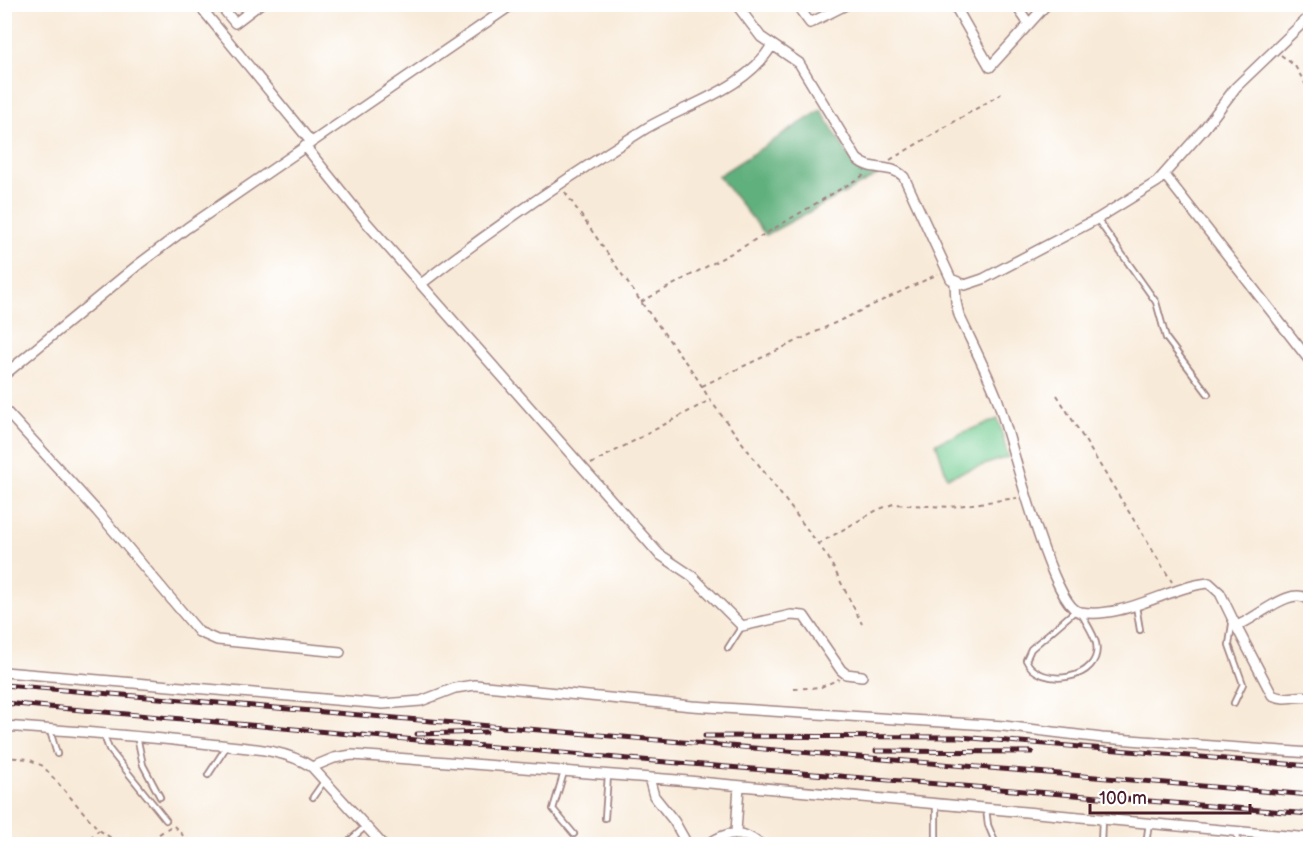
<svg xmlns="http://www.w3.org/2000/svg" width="1315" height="849" viewBox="0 0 1315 849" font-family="'Balsamiq Sans',sans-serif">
  <rect width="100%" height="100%" fill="#fff"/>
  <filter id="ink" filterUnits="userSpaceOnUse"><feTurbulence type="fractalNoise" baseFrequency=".0167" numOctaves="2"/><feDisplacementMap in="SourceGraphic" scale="12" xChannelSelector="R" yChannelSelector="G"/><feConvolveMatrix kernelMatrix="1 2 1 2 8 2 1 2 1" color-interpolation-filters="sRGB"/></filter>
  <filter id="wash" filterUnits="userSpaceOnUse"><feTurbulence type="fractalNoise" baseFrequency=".008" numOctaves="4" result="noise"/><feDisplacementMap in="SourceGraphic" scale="24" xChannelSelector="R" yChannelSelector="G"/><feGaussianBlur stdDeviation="1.35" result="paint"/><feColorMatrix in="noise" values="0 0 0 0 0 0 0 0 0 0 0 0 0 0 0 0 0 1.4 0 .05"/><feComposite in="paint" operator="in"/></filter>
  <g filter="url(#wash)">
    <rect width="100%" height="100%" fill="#f8ead8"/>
    <!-- green -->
    <path fill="#75cd93" stroke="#60765f" stroke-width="1.5" d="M998,419L1008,457L947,477L936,443Z"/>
    <!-- forest -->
    <path fill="#60b07d" stroke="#556854" stroke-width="1.5" d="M821,110L853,163L880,174L766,235L718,176Z"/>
  </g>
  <g filter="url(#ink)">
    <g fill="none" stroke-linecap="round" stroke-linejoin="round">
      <defs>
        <path id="service" d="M1097,219L1156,302L1166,338L1208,394
          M1136,606L1140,630
          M1075,611L1031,649L1026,660C1039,690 1104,680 1096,643C1093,632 1086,623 1081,613
          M1232,624L1229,645L1243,684L1234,703
          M728,648L742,626
          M50,731L57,754
          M103,733L109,749L166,820
          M137,736L143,765L160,797
          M564,772L553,809L574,834
          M208,775L227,746
          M313,797L325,780
          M986,809L988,825L996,844
          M605,818L608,775
          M1237,832L1238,844
          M346,844L366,826
          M936,844V804
          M1101,844L1102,819
          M1146,844L1149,823"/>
        <path id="minor" d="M198,4L311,142
          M219,4L235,23L260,4
          M736,4L761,37L799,63L857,159C872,173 891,163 904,177L951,279L965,285L983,279L1097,219L1157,182L1204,129L1236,87L1310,16
          M796,4L810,23L848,4
          M954,4L990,67L1047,4
          M1015,4L1029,24
          M305,146L366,222L659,554L692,576L742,626L791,615L804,616L841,670L846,674L862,676
          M1164,174L1310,361
          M955,283L956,302L959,315C972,343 986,370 997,398C1009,430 1051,607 1080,612C1123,620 1171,586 1209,583L1220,593L1236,626C1257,619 1292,583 1310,601
          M421,284C492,229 568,177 645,129C687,104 747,89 772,45
          M4,375L139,264L187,228L513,4
          M4,409L97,511L199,632L217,640L340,652
          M1236,626L1272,695C1286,702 1297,694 1310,697
          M4,672L383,704L421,701L455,688L475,685L692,706L1004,726L1102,738L1310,753
          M4,726C73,731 142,736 210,744C244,748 283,748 312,767L382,844
          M312,767L334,758L352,755L409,759L677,780L1310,838
          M649,778L654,796L674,821L687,844
          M736,832L739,786
          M708,844C728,831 741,829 760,844"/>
      </defs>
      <!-- service casing -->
      <use href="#service" stroke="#a18482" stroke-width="8"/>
      <!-- minor casing -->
      <use href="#minor" stroke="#a18482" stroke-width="12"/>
      <!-- path -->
      <path stroke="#a18482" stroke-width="2" stroke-dasharray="4.5 4.5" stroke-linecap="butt" d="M1281,55L1295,66L1310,92
        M890,160L1001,94
        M565,192L641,302L695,375L710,400L828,557L862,624
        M641,302L741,248L864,175
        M702,386L938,274
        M1057,395L1172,582
        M591,464L710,400
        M818,544L877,510L893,504L950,507L1017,498
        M794,689L821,687L839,679
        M4,757L28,759L43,766L99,830L120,844
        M83,844L99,830
        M144,844L173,825L191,844"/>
      <!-- service -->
      <use href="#service" stroke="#fff" stroke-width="4.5"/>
      <!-- minor -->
      <use href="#minor" stroke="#fff" stroke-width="9"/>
      <defs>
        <path id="rail" d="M4,685L1310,795
          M4,703L617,758L1310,814
          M417,734L486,732
          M705,736L960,737L1310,766
          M876,751L1032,752"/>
      </defs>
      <!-- rail casing -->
      <use href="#rail" stroke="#4a1f2b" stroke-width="5"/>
      <!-- rail -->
      <use href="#rail" stroke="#fff" stroke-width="3" stroke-dasharray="9" stroke-linecap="butt"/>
    </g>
  </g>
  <!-- margin -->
  <rect width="1315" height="849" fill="none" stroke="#fff" stroke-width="24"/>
  <!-- scale -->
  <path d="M1090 804v9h160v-9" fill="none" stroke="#4a1f2b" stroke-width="3"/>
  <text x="1099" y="804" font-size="18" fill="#4a1f2b" stroke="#ffffff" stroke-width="4.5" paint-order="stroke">100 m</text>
</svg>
